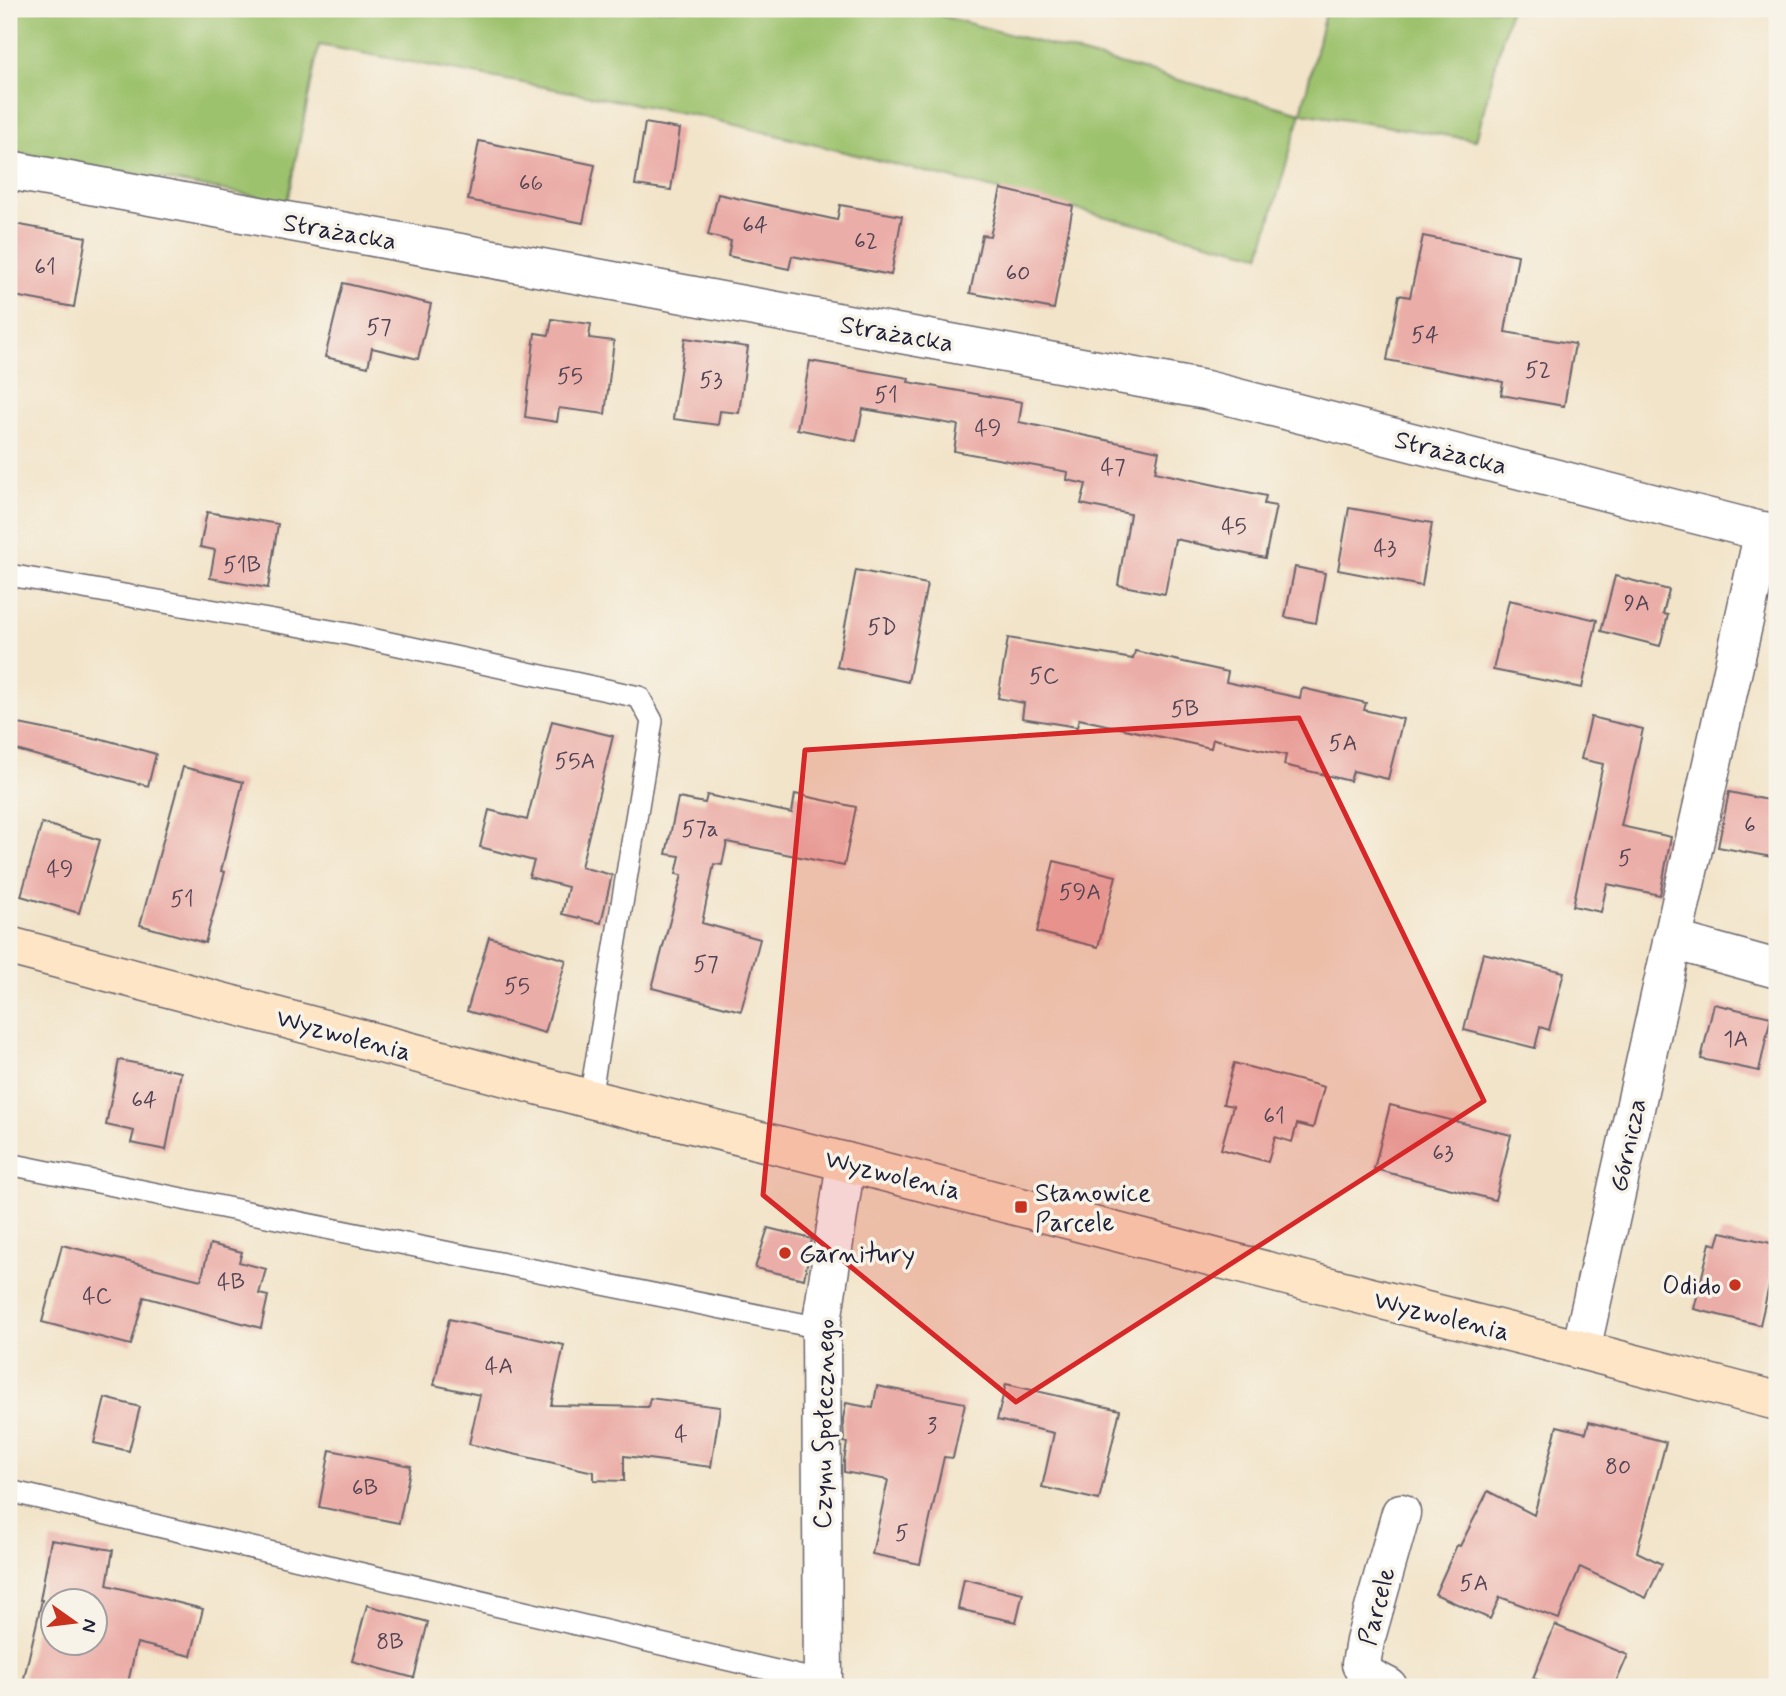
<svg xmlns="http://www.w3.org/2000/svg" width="1786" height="1696" viewBox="0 0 1786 1696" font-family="Mynerve,sans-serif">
  <rect width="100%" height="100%" fill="#f7f3e8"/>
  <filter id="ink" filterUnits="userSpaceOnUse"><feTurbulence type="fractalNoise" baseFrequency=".0143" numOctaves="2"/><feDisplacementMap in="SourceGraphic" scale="14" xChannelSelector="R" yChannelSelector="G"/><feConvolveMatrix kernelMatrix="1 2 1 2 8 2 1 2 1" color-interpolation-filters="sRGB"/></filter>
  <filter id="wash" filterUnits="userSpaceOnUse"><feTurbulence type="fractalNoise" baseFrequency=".00686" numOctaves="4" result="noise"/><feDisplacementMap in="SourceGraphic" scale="28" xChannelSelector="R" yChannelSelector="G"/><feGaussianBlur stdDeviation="1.57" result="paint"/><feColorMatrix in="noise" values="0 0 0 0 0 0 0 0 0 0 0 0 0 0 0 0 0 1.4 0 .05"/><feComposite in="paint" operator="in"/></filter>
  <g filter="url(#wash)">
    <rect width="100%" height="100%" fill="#f2e4c9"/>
    <!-- green -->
    <path fill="#9dc26d" stroke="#607254" stroke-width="2" d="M9,9H916L1301,113L1326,9H1510L1476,140L1301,113L1260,255L699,116L319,45L287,202L9,151Z"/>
    <g id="blocks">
      <!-- building -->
      <path fill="#ebada7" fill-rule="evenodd" d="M645,123L680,129L671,190L635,185Z
        M479,141L595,165L583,223L468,200Z
        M1001,189L1073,206L1054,309L970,293L982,235L990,236Z
        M718,194L837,220L840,205L902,216L891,275L792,256L789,269L728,256L731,241L708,235Z
        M9,223L86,237L74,307L9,295Z
        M1423,236L1518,255L1505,332L1575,344L1564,406L1501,395L1503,382L1387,360L1399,295L1410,297Z
        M343,283L431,304L418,359L372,348L368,367L325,357Z
        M552,319L591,324L589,338L614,341L605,414L559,408L557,422L525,417L535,333L549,335Z
        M685,338L748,347L739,413L720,411L718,425L673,419Z
        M810,361L909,378L908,382L1022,402L1019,422L1159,451L1155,472L1266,496L1264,504L1276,506L1265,558L1175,539L1165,594L1118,585L1130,514L1081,504L1086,484L1067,480L1068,472L954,451L958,425L863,409L856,441L797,429Z
        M1349,508L1432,523L1422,586L1338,570Z
        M207,512L278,524L268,588L210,578L215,550L200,547Z
        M1295,567L1325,573L1316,623L1285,617Z
        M856,570L927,584L908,682L837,667Z
        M1615,576L1669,590L1663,614L1668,615L1660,646L1601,631Z
        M1509,600L1597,620L1582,688L1493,670Z
        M1008,638L1133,659L1135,651L1228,672L1226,682L1300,698L1302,688L1366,703L1364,710L1403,719L1388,779L1353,771L1350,781L1284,765L1286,755L1213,739L1211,748L1079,719L1077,727L1022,718L1024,703L998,698Z
        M1591,717L1643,729L1621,826L1671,837L1660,895L1607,884L1601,912L1573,906L1603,764L1581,759Z
        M552,721L613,736L581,867L612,875L601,923L562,914L568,887L529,877L534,861L480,847L489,810L527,820Z
        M9,722L99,740V738L156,754L148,786L9,748Z
        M183,767L243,782L221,871L225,872L205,943L140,925Z
        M1729,792L1777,802V858L1718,847Z
        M795,794L856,807L844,866L727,842L722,865L714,864L702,923L760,939L741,1011L652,988L682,875L676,874L680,856L666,854L678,798L705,803L707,795L792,813Z
        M42,823L100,840L79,913L21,896Z
        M1054,861L1116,876L1098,947L1037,932Z
        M489,937L566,960L545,1033L467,1011Z
        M1483,953L1564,972L1549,1030L1540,1027L1535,1048L1464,1030Z
        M1714,1004L1771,1017L1759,1071L1701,1059Z
        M119,1060L181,1072L166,1150L131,1143L134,1131L106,1125Z
        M1234,1063L1324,1087L1313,1128L1297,1124L1292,1142L1275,1137L1268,1162L1221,1149L1233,1106L1223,1104Z
        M1390,1105L1511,1135L1495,1200L1374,1169Z
        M768,1228L812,1239L804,1279L755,1268Z
        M1721,1232L1775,1244L1771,1259L1775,1260L1760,1325L1694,1309L1710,1243L1717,1245Z
        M210,1244L242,1252L239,1262L266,1269L259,1294L268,1296L261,1328L144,1297L131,1345L42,1322L62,1245L201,1280Z
        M449,1319L564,1345L551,1405L648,1407L650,1398L720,1407L711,1467L624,1456V1481L594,1480V1472L469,1444L480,1395L434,1385Z
        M1006,1384L1120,1410L1099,1500L1042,1487L1054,1433L997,1420Z
        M877,1386L965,1403L953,1458L944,1457L920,1564L872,1554L888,1480L844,1472V1461L847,1443L844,1442L843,1419L846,1403L873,1408Z
        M105,1398L140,1407L129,1451L94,1443Z
        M1589,1422L1666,1442L1637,1552L1662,1564L1646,1598L1580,1567L1559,1619L1500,1597L1490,1619L1435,1594L1457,1545L1460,1546L1488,1491L1534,1515L1557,1426L1586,1433Z
        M330,1450L411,1466L399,1523L319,1507Z
        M51,1540L113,1550L107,1585L203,1609L191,1656L137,1643L127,1687H22L42,1600H40ZM52,1601H94V1643H52Z
        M964,1579L1023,1593L1016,1622L958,1609Z
        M367,1605L428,1622L414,1678L352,1661Z
        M1555,1625L1628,1655L1614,1687H1554L1533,1678Z"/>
    </g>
  </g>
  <g filter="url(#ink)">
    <use href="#blocks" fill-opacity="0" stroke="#6b666d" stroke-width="2"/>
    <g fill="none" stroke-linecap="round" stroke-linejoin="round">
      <defs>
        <path id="service" d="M9,575L348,634L639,697L652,721L590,1099
          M9,1164L821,1328
          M9,1491L823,1682"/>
        <path id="minor" d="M9,170L1206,390L1777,535
          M1672,940L1777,969
          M1581,1350L1764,531
          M823,1687L821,1328L846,1162
          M1388,1687L1367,1676L1361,1664L1365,1641L1401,1513"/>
        <path id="secondary" d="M9,946L590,1099L846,1162L1279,1274L1581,1350L1777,1401"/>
      </defs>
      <!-- service casing -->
      <use href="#service" stroke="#6b666d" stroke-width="24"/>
      <!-- minor casing -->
      <use href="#minor" stroke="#6b666d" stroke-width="41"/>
      <!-- secondary casing -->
      <use href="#secondary" stroke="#6b666d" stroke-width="41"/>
      <!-- service -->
      <use href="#service" stroke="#fff" stroke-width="21"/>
      <!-- minor -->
      <use href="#minor" stroke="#fff" stroke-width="38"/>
      <!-- secondary -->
      <use href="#secondary" stroke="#fee5c5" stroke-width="38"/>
    </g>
  </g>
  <!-- marked area -->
  <path fill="#d62828" fill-opacity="0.2" stroke="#d62828" stroke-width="5" stroke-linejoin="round" d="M1299,718L1484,1101L1016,1402L763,1195L805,750Z"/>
  <!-- markers -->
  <g fill="#c8321e" stroke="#f7f3e8" stroke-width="2.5">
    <rect x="1014" y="1200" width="14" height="14" rx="3.5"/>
    <circle cx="785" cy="1253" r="7"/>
    <circle cx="1735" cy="1285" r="7"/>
  </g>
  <g text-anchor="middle" stroke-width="7" stroke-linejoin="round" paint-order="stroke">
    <!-- number labels -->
    <g font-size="23" fill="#544556">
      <text x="531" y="190">66</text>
      <text x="755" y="232">64</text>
      <text x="866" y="248">62</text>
      <text x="45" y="274">61</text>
      <text x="1018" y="280">60</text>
      <text x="379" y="334">57</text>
      <text x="1425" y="342">54</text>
      <text x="1538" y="377">52</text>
      <text x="570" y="383">55</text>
      <text x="711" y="387">53</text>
      <text x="886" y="402">51</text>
      <text x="988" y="435">49</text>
      <text x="1113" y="474">47</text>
      <text x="1234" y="533">45</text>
      <text x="1385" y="555">43</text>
      <text x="242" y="572">51B</text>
      <text x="1637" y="610">9A</text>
      <text x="882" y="634">5D</text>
      <text x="1044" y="683">5C</text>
      <text x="1185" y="716">5B</text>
      <text x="1343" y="750">5A</text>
      <text x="575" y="768">55A</text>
      <text x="1750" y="832">6</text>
      <text x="700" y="836">57a</text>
      <text x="1625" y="865">5</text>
      <text x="60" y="876">49</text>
      <text x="1080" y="899">59A</text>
      <text x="182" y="906">51</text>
      <text x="706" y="971">57</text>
      <text x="517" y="993">55</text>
      <text x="1736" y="1046">1A</text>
      <text x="144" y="1107">64</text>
      <text x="1274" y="1123">61</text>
      <text x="1443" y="1160">63</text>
      <text x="231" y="1289">4B</text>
      <text x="97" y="1303">4C</text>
      <text x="499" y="1373">4A</text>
      <text x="932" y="1433">3</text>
      <text x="681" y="1441">4</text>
      <text x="1618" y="1474">80</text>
      <text x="365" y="1495">6B</text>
      <text x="902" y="1540">5</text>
      <text x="1474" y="1590">5A</text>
      <text x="390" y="1649">8B</text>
    </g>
    <!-- street labels -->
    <g font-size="26" fill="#22223b" stroke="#f7f3e8">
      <text transform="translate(340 231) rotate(10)" y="9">Strażacka</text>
      <text transform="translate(897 333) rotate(10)" y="9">Strażacka</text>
      <text transform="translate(1451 452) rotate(14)" y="9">Strażacka</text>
      <text transform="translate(344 1034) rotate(15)" y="9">Wyzwolenia</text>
      <text transform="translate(1627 1145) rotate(-78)" y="9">Górnicza</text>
      <text transform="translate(893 1174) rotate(14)" y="9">Wyzwolenia</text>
      <text transform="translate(1442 1315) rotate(14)" y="9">Wyzwolenia</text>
      <text transform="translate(823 1424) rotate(-89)" y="9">Czynu Społecznego</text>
      <text transform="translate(1376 1606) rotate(-75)" y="9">Parcele</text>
    </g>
    <!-- poi labels -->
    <g font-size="26" fill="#22223b" stroke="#f7f3e8" text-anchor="start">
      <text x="1035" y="1201">Stanowice<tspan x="1035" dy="30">Parcele</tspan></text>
      <text x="799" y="1262">Garnitury</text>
      <text x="1721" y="1294" text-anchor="end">Odido</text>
    </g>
  </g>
  <!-- margin -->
  <rect width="1786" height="1696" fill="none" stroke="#f7f3e8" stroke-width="35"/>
  <!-- north arrow -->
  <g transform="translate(74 1622) rotate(104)"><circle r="33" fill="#f7f3e8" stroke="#a29fa3" stroke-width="2"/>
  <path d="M0-5L12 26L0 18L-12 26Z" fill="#c8321e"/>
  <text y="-10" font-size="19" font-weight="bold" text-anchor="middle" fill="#22223b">N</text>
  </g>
</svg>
